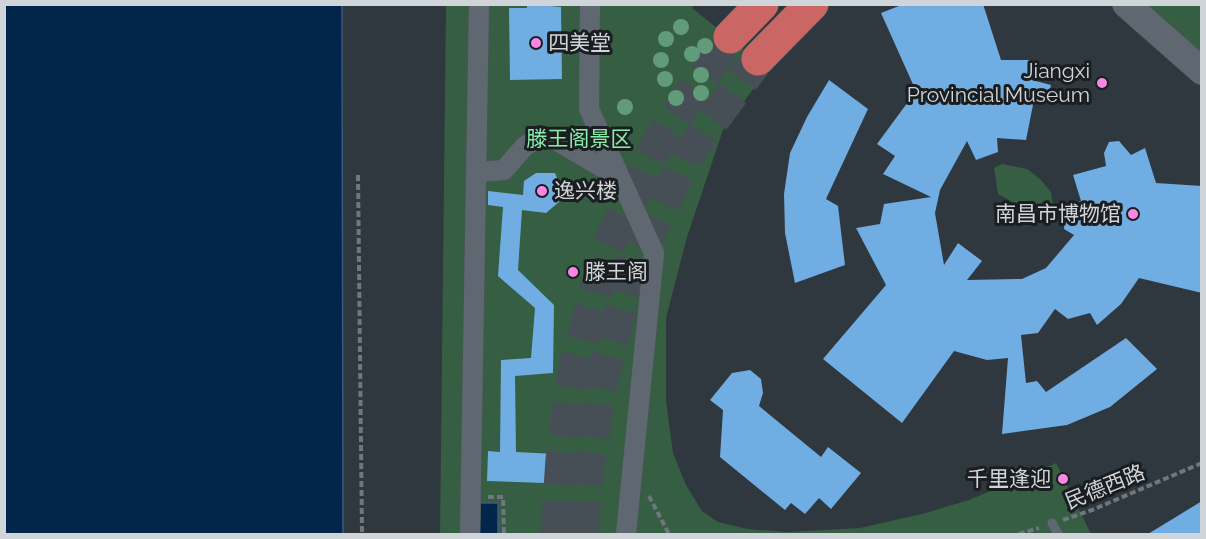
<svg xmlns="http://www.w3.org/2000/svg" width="1206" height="539" viewBox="0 0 1206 539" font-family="Raleway,'Noto Sans SC',sans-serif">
  <rect width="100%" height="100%" fill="#2f373f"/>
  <!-- green -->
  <path fill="#365e43" d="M446,4L695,5L692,8L768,69L723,130L687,237L666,318V401L673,453L686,485L702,511L718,522L748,529L788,532L860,528L922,514L969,500L1056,463L1091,534H440Z
    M1143,5H1201V56Z
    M1002,164L1027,169L1040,179L1051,192L1054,212L1029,225L1016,204L998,194L994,168Z"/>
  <!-- water -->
  <path fill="#01254b" stroke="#3f5a76" stroke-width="1.5" d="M4,5H342L343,534H5Z
    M476,503H498V534H476Z"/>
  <!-- building -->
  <path fill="#70ade2" d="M527,4L561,7L562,79L510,80L509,8H527Z
    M904,4H983L1001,60H1036L1032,80L1051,85L1047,103L1034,100L1026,140L997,138L998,152L976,160L967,141L940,190L935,213L944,265L958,243L982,261L967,280L1022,279L1046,268L1074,235L1064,229L1065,207L1081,201L1073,175L1106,166L1104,153L1109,142L1119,141L1131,155L1145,148L1156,183L1202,186V293L1139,278L1121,304L1097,325L1090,313L1068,319L1055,309L1038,333L1021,335L1026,383L1037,381L1046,392L1126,338L1157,369L1110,407L1067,425L1002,434L1008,358L987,360L954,351L902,423L823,359L886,285L856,228L880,224L884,204L931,197L883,174L895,156L877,144L916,91L881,13Z
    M829,80L868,109L826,199L838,206L845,265L795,283L785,233L784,194L790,153L807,117Z
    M536,173H555L561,188L559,202L546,213L522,210L518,270L554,305L553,373L515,376L516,452L576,455L574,484L487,481L488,451L500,452L501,360L531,358L535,308L498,276L503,207L488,205V191L523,195L524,181Z
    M750,370L761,379L763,393L759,406L821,457L828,447L861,473L831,509L819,498L805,514L791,503L785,510L720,457L723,410L710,400L732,373Z
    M1202,501V534H1148Z"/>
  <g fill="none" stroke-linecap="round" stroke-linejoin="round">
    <!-- highway-tunnel -->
    <path stroke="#474f56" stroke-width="33" stroke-dasharray="33 16" stroke-linecap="butt" d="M557,534L562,459L574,373L608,247L658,142L730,37
      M582,534L587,473L600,388L631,269L686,157L758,59"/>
    <defs>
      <path id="lane" d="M1052,523L1058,534"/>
      <path id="street" d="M590,4L589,109L654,253L626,534
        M477,172L504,170L525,146L538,138H552L620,178
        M470,534L479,4"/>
      <path id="secondary" d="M1126,4L1202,71"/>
      <path id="highway" d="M730,37L762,4
        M758,59L812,4"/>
    </defs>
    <!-- lane casing -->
    <use href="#lane" stroke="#4e555b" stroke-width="10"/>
    <!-- street casing -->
    <use href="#street" stroke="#4e555b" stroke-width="21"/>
    <!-- secondary casing -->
    <use href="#secondary" stroke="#4e555b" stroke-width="28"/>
    <!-- highway casing -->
    <use href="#highway" stroke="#4e555b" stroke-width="34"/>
    <!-- path -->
    <path stroke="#6f767d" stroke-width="4" stroke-dasharray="6 3" stroke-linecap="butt" d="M358,175L362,534
      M649,496L669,534
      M488,497H503L504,534
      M1063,520L1092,510L1202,463
      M1019,534L1039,528"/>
    <!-- lane -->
    <use href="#lane" stroke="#5f6871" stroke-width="9"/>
    <!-- street -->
    <use href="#street" stroke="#5f6871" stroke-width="20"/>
    <!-- secondary -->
    <use href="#secondary" stroke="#5f6871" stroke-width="27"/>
    <!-- highway -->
    <use href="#highway" stroke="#ca6663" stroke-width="33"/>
  </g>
  <!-- trees -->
  <g fill="#619b7a">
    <circle cx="681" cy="27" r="8"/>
    <circle cx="666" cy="39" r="8"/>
    <circle cx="705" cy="46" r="8"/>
    <circle cx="692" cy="54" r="8"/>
    <circle cx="661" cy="60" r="8"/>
    <circle cx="701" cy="75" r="8"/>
    <circle cx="665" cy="79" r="8"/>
    <circle cx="701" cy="93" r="8"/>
    <circle cx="676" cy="98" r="8"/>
    <circle cx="625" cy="107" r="8"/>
  </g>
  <!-- markers -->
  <g fill="#fc86e4" stroke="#1a1e21" stroke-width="2">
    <circle cx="536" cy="43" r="6"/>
    <circle cx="1102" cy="83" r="6"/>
    <circle cx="542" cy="191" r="6"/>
    <circle cx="1133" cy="214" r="6"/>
    <circle cx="573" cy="272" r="6"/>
    <circle cx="1063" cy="479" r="6"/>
  </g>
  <g text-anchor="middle" stroke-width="6" stroke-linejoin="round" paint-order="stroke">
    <!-- poi labels -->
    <g font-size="21" fill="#d0d5da" stroke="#1a1e21" text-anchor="start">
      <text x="548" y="50">四美堂</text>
      <text x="1090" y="78" text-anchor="end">Jiangxi<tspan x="1090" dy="24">Provincial Museum</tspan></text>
      <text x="554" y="198">逸兴楼</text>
      <text x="1121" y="221" text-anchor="end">南昌市博物馆</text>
      <text x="585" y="279">滕王阁</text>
      <text x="1051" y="486" text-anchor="end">千里逢迎</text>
    </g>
    <!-- park labels -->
    <g font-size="21" fill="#8aecab" stroke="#1a1e21">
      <text x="579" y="146">滕王阁景区</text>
    </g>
    <!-- street labels -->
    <g font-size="21" fill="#d0d5da" stroke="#1a1e21">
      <text transform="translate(1105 487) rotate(-22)" y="7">民德西路</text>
    </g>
  </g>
  <!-- border -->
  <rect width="1206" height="539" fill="none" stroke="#d0d5da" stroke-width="12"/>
</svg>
